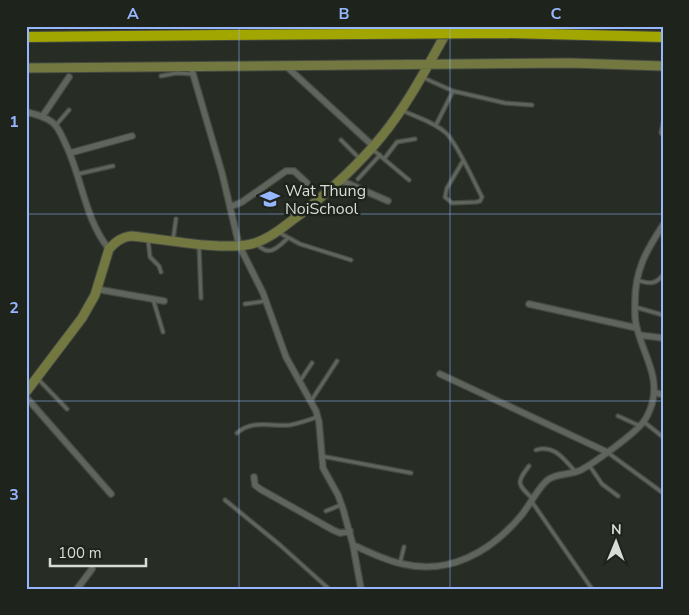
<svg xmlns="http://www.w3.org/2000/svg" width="689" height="615" viewBox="0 0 689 615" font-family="'Nunito Sans',sans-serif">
  <rect width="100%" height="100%" fill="#272d25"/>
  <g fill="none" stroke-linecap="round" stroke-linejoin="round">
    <defs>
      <path id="lane" d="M161,76L177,73L192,74
        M424,78L453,91L505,103L532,105
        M401,110C416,117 434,122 446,133C457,143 474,182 482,197L480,201L476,202L452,203L445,197L447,188L463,161
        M663,123L661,133L663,135
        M56,125L69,110
        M436,125L453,91
        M341,140L360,159
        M372,149L409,180
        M384,159L397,142L415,139
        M78,174L113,166
        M358,179L380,155
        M278,232L300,244L351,260
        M148,239L150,257L159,266L161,272
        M173,240L176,219
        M256,243C269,258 277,248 288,238
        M199,245L201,298
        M637,280C649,284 655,285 663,275
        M153,299L163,332
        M245,304L266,301
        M635,307L663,315
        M37,378L67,409
        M300,381L312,363
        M311,401L337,361
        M618,416L640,426
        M644,422L663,437
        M237,433C253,419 272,427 290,425C300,423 309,420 317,417
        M536,450C555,444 564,460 576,472
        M607,452L663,493
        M321,456L411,473
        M589,465L602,484L618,496
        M529,466C516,483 517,484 533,499
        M225,500L280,545L329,589
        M532,502L592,589
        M326,511L341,505
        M400,563L404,547"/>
      <path id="street" d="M286,66L373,146
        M191,67L222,173L239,245L263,293L286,357L316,411L319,422L323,468L338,495L343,509L353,545L361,589
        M26,112C35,114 44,116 52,122C59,127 62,137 66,145C82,178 85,220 109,249
        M42,117L69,77
        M70,153L132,136
        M340,180L388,201
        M230,207L242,202L286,171H294L307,183
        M96,289L164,301
        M529,304L637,328
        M639,335L663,338
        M440,374L607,452
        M654,392L663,395
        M26,397L111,494
        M254,477L255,485L260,489L333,530L340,533L350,531
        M353,545C369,552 386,561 403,564C449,575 490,552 519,518C528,509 539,485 549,479C558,473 571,475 581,470C594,463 636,433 644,421C648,416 650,410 652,404C660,376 643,354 637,328C634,319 635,310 635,302C635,270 646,251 663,225
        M77,589L92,569"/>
      <path id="secondary" d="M26,68L570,63L663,66
        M26,392L82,318L95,295L109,249C115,242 121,237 131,236C165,239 224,252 255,243C273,237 288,223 303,212C332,189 359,164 382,136C409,103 429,63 450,26"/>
      <path id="highway" d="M26,37L222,35"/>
    </defs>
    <!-- lane casing -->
    <use href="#lane" stroke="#444942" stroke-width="5.5"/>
    <!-- street casing -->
    <use href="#street" stroke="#444942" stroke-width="8"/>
    <!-- secondary casing -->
    <use href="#secondary" stroke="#444942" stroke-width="11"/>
    <!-- highway casing -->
    <use href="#highway" stroke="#444942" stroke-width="12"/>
    <!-- lane -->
    <use href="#lane" stroke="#5f655c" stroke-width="3"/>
    <!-- street -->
    <use href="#street" stroke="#5f655c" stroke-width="5.5"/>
    <!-- secondary -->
    <use href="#secondary" stroke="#737840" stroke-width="9"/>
    <!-- highway -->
    <use href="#highway" stroke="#a2a600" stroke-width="10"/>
    <defs>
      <path id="highway-bridge" d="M222,35L505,33L663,37"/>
    </defs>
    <!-- highway-bridge casing -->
    <use href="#highway-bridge" stroke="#444942" stroke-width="12" stroke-linecap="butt"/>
    <!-- highway-bridge -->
    <use href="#highway-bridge" stroke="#a2a600" stroke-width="10"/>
  </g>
  <!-- grid -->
  <path fill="none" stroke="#96b6fd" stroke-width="1" stroke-opacity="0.55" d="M239,26V589M450,26V589M26,214H663M26,401H663"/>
  <!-- icons -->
  <defs>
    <symbol id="school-bare" viewBox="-9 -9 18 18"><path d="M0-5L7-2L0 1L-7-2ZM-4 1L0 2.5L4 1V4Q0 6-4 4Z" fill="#96b6fd" stroke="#1e231c" stroke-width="2.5" paint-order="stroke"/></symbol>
  </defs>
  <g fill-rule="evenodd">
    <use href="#school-bare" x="256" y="185" width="28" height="28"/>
  </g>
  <g text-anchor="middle" stroke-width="5" stroke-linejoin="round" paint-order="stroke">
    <!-- poi labels -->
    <g font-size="16" fill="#d8dcd7" stroke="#1e231c" text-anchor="start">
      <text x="285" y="196">Wat Thung<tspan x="285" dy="18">NoiSchool</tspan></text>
    </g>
  </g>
  <!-- border -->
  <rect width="689" height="615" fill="none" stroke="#1e231c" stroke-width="55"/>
  <!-- north arrow -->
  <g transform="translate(616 542) rotate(1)" stroke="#1e231c" stroke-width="4" paint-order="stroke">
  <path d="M0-4L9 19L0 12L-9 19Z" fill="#d8dcd7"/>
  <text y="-8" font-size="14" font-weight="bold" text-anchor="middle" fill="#d8dcd7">N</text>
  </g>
  <!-- scale -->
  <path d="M50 558v8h96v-8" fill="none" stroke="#d8dcd7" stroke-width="2.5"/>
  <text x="58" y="558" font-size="15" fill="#d8dcd7" stroke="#1e231c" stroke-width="4" paint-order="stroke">100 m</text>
  <rect x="28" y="28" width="634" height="560" fill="none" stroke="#96b6fd" stroke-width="2"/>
  <g font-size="16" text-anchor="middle" font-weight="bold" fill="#96b6fd">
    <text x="133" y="19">A</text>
    <text x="344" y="19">B</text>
    <text x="556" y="19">C</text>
    <text x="14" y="127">1</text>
    <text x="14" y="313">2</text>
    <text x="14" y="500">3</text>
  </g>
</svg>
